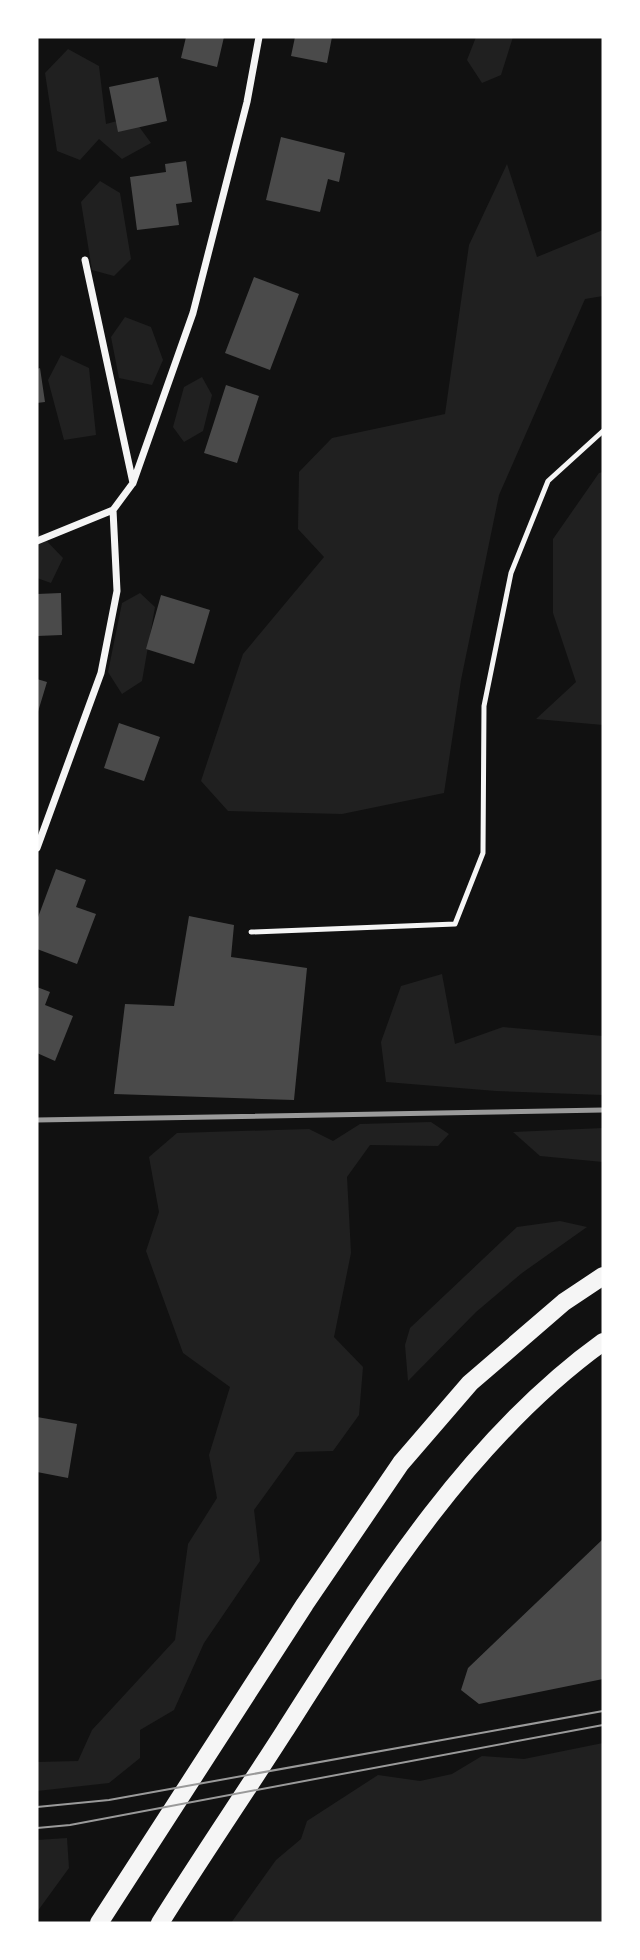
<svg xmlns="http://www.w3.org/2000/svg" width="640" height="1960" viewBox="0 0 640 1960" font-family="'Fira Sans Condensed',sans-serif">
  <rect width="100%" height="100%" fill="#111"/>
  <!-- green -->
  <path fill="#202020" d="M476,37H513L501,75L482,83L467,60Z
    M68,49L99,66L106,124L132,117L151,143L122,159L99,139L80,160L57,151L45,73Z
    M507,164L537,257L603,230V296L585,299L499,495L461,680L444,793L342,814L228,811L201,781L243,654L324,557L298,529L299,472L332,438L445,414L469,245Z
    M100,181L120,193L131,259L114,276L92,270L81,202Z
    M125,317L151,327L163,360L152,385L119,378L111,337Z
    M61,355L89,368L96,435L64,440L48,380Z
    M202,377L212,395L203,431L184,442L173,427L184,387Z
    M603,472V725L536,719L576,682L553,613V539L599,473Z
    M37,504L39,533L63,558L51,583L37,578Z
    M140,593L155,607L142,681L122,694L108,672L122,603Z
    M442,974L455,1044L503,1027L603,1036V1095L496,1091L386,1082L381,1042L401,986Z
    M431,1122L449,1134L438,1146L370,1145L347,1177L351,1253L334,1337L363,1367L359,1415L333,1451L296,1452L254,1510L260,1561L204,1643L174,1710L140,1730V1758L109,1783L37,1791V1762L78,1761L92,1730L175,1640L188,1544L217,1498L209,1455L230,1387L183,1353L146,1251L159,1212L149,1157L177,1133L309,1129L333,1141L360,1124Z
    M603,1128V1162L540,1156L513,1132Z
    M560,1221L587,1227L522,1273L476,1312L408,1381L405,1345L410,1328L517,1227Z
    M603,1743V1923H231L276,1860L301,1839L307,1821L378,1775L420,1781L452,1774L482,1756L524,1759Z
    M67,1838L69,1868L37,1912V1840Z"/>
  <!-- building -->
  <path fill="#4a4a4a" d="M186,37H224L217,67L181,58Z
    M295,37H332L327,63L291,56Z
    M158,77L167,121L118,132L109,87Z
    M281,137L345,153L339,182L328,179L320,212L266,200Z
    M186,161L192,202L176,204L179,225L137,230L130,177L166,172L165,164Z
    M254,277L299,294L270,370L225,353Z
    M40,368L45,402L37,403V369Z
    M226,385L259,396L237,463L204,453Z
    M61,593L62,635L37,636V594Z
    M161,595L210,610L194,664L146,649Z
    M37,679L47,682L37,715Z
    M119,723L160,737L144,781L104,768Z
    M56,869L86,880L76,907L96,914L77,964L37,949V920Z
    M189,916L234,925L231,957L307,968L294,1100L114,1094L125,1004L174,1006Z
    M37,987L50,992L45,1005L73,1016L55,1061L37,1053Z
    M37,1417L77,1424L68,1478L37,1472Z
    M603,1539V1679L479,1704L461,1690L468,1668Z"/>
  <g fill="none" stroke-linecap="round" stroke-linejoin="round">
    <!-- service -->
    <path stroke="#f5f5f5" stroke-width="5" d="M251,932L455,924L483,853L484,706L511,573L548,481L603,431"/>
    <!-- minor -->
    <path stroke="#f5f5f5" stroke-width="7" d="M85,260L133,483
      M37,541L113,510L133,483L193,313L247,102L259,37
      M37,848L101,673L117,591L113,510"/>
    <!-- primary -->
    <path stroke="#f5f5f5" stroke-width="18" d="M99,1923L305,1604L401,1463L470,1383L564,1302L603,1276
      M160,1923C200,1859 243,1796 284,1732C372,1594 468,1439 603,1342"/>
    <!-- tram -->
    <path stroke="#9a9a9a" stroke-width="2" d="M37,1807L109,1800L603,1711
      M37,1828L70,1825L603,1725"/>
    <!-- rail -->
    <path stroke="#9a9a9a" stroke-width="5" d="M37,1120L603,1110"/>
  </g>
  <!-- border -->
  <rect width="640" height="1960" fill="none" stroke="#ffffff" stroke-width="77"/>
</svg>
